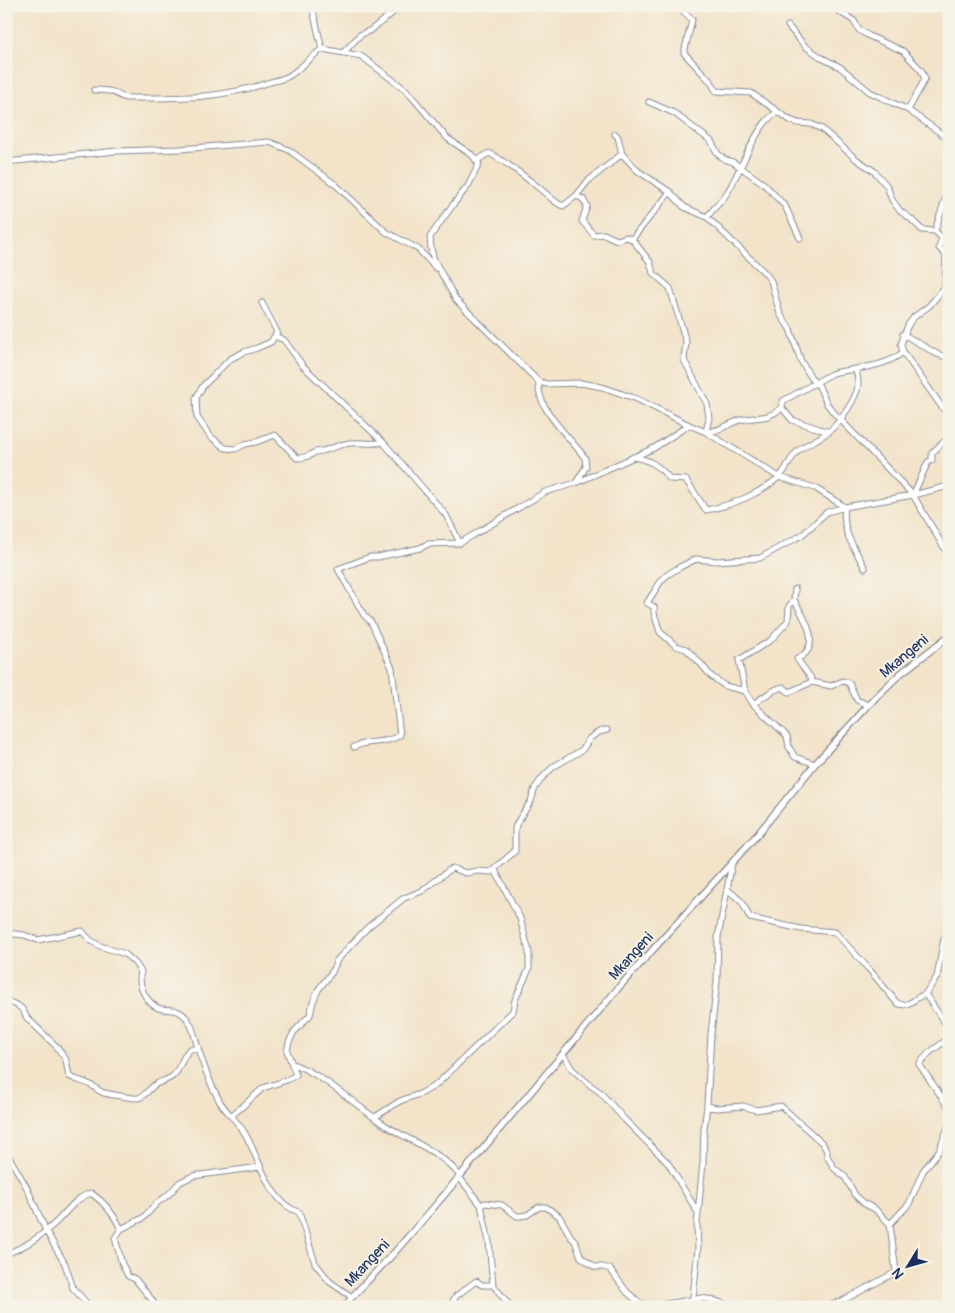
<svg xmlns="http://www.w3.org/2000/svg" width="955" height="1313" viewBox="0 0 955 1313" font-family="Pangolin,sans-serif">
  <rect width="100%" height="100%" fill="#f7f3e8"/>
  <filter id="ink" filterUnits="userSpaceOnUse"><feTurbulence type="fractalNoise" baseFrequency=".02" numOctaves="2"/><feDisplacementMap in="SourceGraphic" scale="10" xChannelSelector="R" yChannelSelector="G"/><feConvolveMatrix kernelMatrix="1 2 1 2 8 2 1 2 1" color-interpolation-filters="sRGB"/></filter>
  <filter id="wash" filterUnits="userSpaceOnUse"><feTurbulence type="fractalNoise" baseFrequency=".0096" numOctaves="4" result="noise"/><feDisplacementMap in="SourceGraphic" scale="20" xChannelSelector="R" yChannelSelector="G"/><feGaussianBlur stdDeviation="1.12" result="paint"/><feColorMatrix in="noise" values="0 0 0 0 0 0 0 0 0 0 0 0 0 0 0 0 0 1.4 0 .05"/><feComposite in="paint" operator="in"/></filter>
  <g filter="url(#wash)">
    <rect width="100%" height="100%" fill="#f2e3c9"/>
  </g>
  <g filter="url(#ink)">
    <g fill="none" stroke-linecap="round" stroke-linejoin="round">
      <defs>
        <path id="minor" d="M312,6L322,49
          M678,6L692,20L684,53L711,82L716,91L751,93L790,120L798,123L811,124L822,129L856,159L874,171L887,186L892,200L900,211L911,219L922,230L935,231
          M831,6L854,21L859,30L869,36L903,51L921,70L925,79L908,110
          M788,26L805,46L822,58L840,67L870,92L908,110L949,139
          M343,53L360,35L371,30L401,6
          M94,90C100,90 106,90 113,92C118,94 122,98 127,98C175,98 221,99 267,83C274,81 283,79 289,76C301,68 311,57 322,49L361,56L406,90L447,138L472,155L479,164L468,186L452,206L430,237L431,249L434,260L456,300L539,382L547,384L581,383L602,387L637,399L689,425L706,432L779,477L815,488L845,507L913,495L949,486
          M649,102L674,113L711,141L718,154L724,159L733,162L764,184L785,206L800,238
          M949,114V117
          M615,134L618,137L622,154L638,171L670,192L684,207L707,217L765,273L771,281L780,314L790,329L801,361L815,384
          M476,161L489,153C508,163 527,178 544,192C550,197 555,203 563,206L576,196L588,181L622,154
          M6,162L117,151L180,149L269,142L289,150L336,185L386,232L418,249L436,268
          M947,193L935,231L942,238L939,248L946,255L945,287L929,306L914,317L908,325L901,344L903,352L949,417
          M576,196L583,199L587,206L582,221L594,235L604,234L617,240L626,237L632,239L670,192
          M707,217C713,209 721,202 727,193C740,173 756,124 776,113L781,114
          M632,239L650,262L653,273L670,288L686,342L684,360L707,404L709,418L706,432C721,431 726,425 740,420C749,418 759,418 768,416C773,414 778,411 782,408L792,420L829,432
          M262,303L277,332L271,342L257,348L244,352L230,359L203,386L196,398L197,417L210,436L225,448L236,449L245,444L256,442L275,435L297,458C304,458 310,456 315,452C325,452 339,444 350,443C360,442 375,445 383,442
          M903,334L937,354L949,358
          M275,336L284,340L303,366L383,442L446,515L460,543
          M539,382C535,408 571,438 585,458L586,467L577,481
          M817,382L827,404L834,413L913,495L949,556
          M782,408L783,401L831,374L837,372C859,368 886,367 903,352
          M633,457C651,460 658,465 670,479L686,480L706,510C730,506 760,494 779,477C787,470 790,457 799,450C808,443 819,439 828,432C839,424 858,397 858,384C858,379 857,373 855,369
          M913,495L928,462L932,460V453L949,437
          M794,600C804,618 824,646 797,659L811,678L812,682
          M745,691L739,660L771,640L788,621L789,606L794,600L795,589
          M753,704C763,698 772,689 783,687L789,692L812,682L831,686L843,681L849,683L857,700L868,705
          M354,747C368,739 386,745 400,735L392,668L371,622L364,615L338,569L370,557H378L420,548L428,544L460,543L545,492L576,483L654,448L689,425
          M815,764L795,757L789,747L787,736L753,704L745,691L725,686L711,676L701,664L686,649L676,646L660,632L654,613V607L647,603L661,581L667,575L680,567L696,559L717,561L760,558L802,535L827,512L845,507C841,532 854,547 865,568
          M728,890L742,902L750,918L801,929L835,932L868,968L897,1003C908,1009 914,998 925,994L949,1029
          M6,933L24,935L38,940L82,931L90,940L100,946L125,954L135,963L141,972C137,985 146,1002 158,1008C163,1010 171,1009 177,1011C186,1014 192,1025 194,1034C200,1057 209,1082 220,1102C227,1113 238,1122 244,1132C259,1156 268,1203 299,1212L315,1263L330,1282L352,1297
          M925,994L937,977L944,939L949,937
          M6,1001L17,1005L22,1009L27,1018L57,1047L66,1060L69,1076C77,1081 86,1081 94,1087C97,1089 100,1092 104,1093C108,1094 136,1099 138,1098C145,1097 150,1087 156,1084C162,1081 169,1080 174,1075C181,1067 183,1055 190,1049H198
          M949,1038L929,1053L919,1064L949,1108
          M563,1054L572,1069L590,1085L600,1092L624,1119L668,1163L698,1213
          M293,1064C325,1076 354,1104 382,1123C408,1141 440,1150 460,1176
          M707,1106L711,1034L717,981L718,937L732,863
          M231,1116L243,1106L263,1088L287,1080L296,1075L287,1051L289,1042L294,1032L310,1015L313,1002L318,990L332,972L337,960L368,927L404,898L422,891L452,868L466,873L477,871L491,872L515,851V828L517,823L531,801L535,788L543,777L553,767L582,750L590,738L599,732L607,730
          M375,1117L400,1101L422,1093L436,1085L513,1011L515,1000L529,969V952L520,918L495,870
          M6,1152L26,1186L46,1231L65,1264L73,1288L90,1307
          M459,1177L481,1205L489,1242L493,1285
          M481,1205L485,1203L502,1205L517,1216H520L527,1215L539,1207H546L559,1216L571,1237L575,1241L581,1257L595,1267H603L610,1269L627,1292L641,1304L655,1306L701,1298L713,1300L734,1307
          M6,1254C22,1248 40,1237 53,1225C66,1214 74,1198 91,1193C104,1202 114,1214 121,1229
          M156,1307L152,1300L135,1279L128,1276L122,1264L115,1238L121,1229L143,1218L157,1203L168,1195L180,1182L193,1176L260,1167
          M450,1307L456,1296L476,1281L482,1285H493L511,1307
          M692,1307L698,1248L697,1223L703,1163L704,1129L707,1106L716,1108L743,1106L756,1110L781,1106L822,1143L827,1151V1156L834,1168L845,1177L855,1195L865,1204L875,1209L890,1224
          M777,1307L805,1305L818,1307
          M827,1307L842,1301L896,1272L890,1224L909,1204L923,1171L939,1151L949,1125"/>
        <path id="tertiary" d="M345,1307L352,1297L394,1253L434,1207L620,986L757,835L815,764L876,697L900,674L949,636"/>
      </defs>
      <!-- minor casing -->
      <use href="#minor" stroke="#868994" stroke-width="7"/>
      <!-- tertiary casing -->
      <use href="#tertiary" stroke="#868994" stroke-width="8"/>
      <!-- minor -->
      <use href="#minor" stroke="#fff" stroke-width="5"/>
      <!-- tertiary -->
      <use href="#tertiary" stroke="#fff" stroke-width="5.5"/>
    </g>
  </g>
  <g text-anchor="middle" stroke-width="4" stroke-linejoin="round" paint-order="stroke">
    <!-- street labels -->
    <g font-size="15" fill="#1b2f5e" stroke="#f7f3e8">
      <text transform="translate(904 656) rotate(-40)" y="5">Mkangeni</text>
      <text transform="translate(631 956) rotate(-48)" y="5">Mkangeni</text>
      <text transform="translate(367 1263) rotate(-47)" y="5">Mkangeni</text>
    </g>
  </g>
  <!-- margin -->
  <rect width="955" height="1313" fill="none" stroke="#f7f3e8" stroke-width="25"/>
  <!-- north arrow -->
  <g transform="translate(908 1266) rotate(233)" stroke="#f7f3e8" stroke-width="4" paint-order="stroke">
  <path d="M0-4L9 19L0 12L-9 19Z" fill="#1b2f5e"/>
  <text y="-8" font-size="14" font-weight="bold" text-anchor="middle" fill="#1b2f5e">N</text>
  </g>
</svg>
